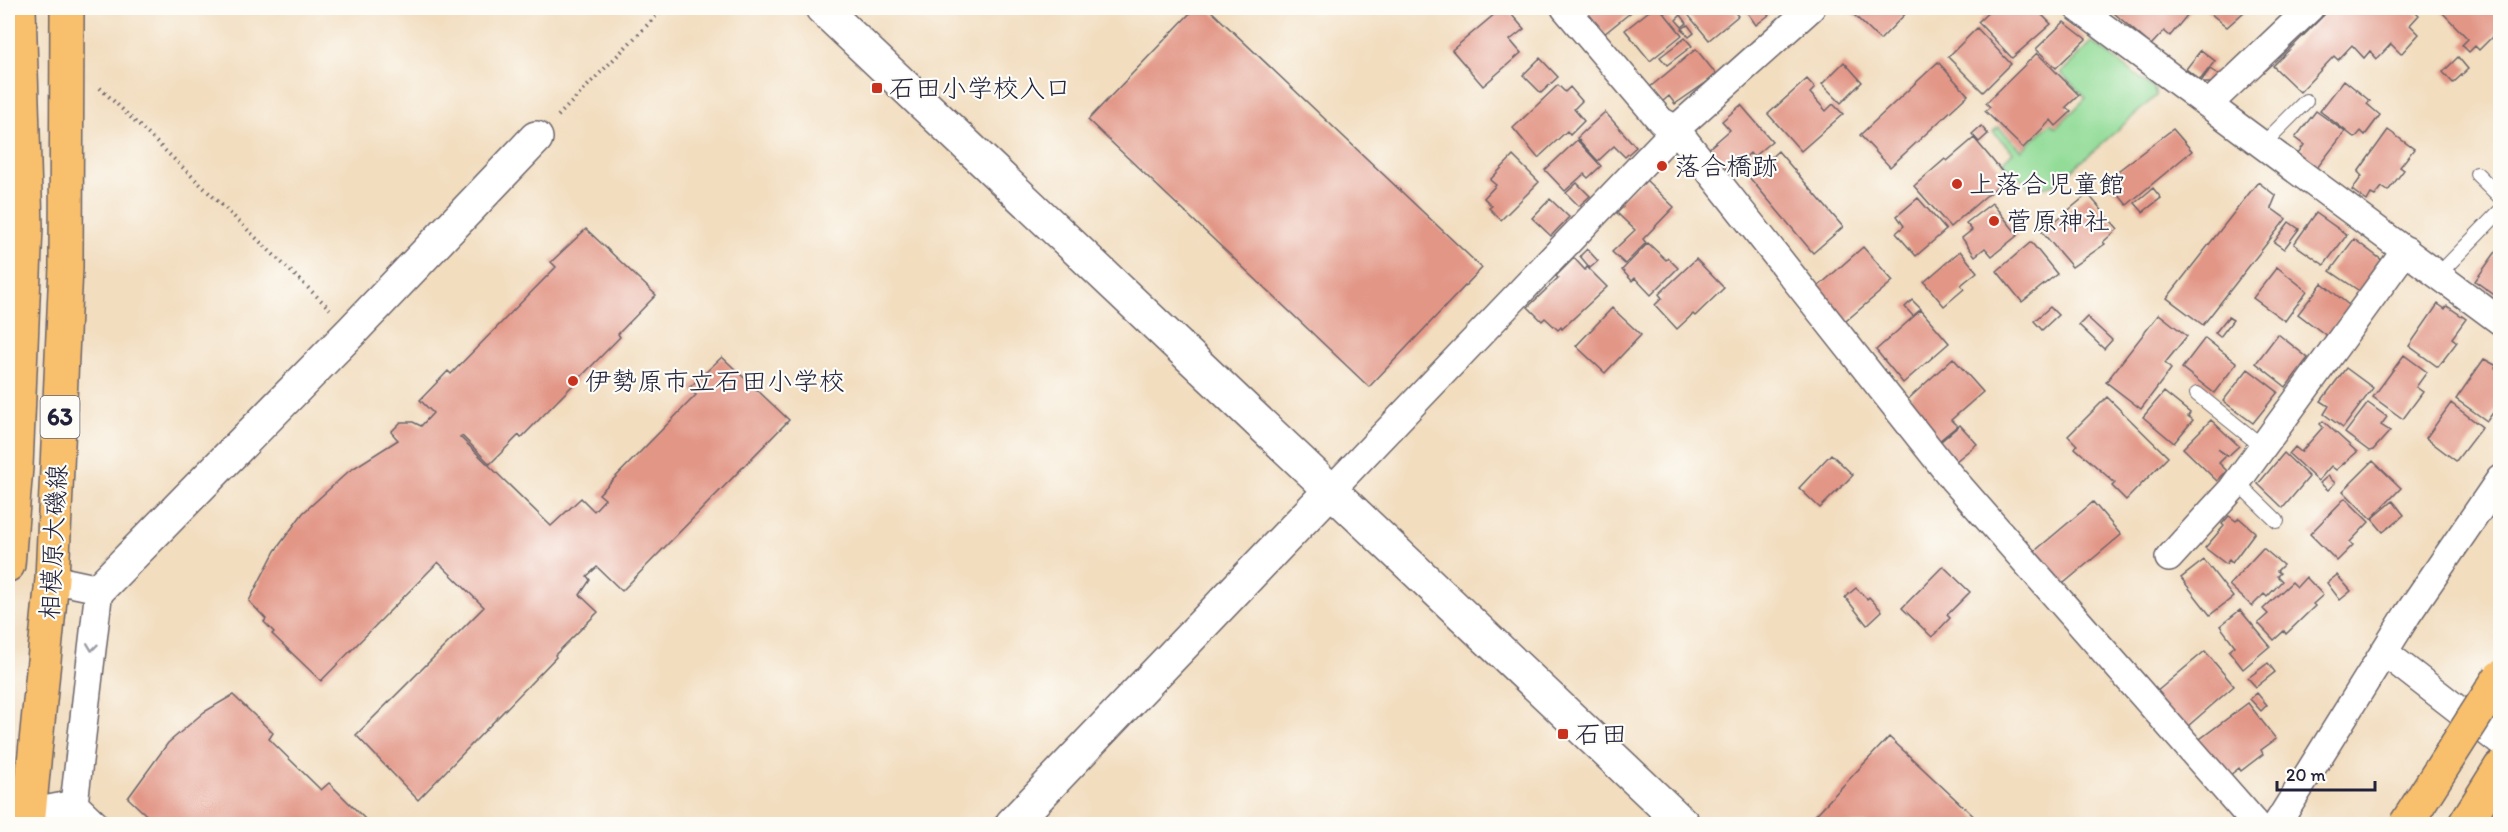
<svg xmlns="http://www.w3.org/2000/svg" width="2508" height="832" viewBox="0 0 2508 832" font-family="Itim,'Klee One',sans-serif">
  <rect width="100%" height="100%" fill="#fdfcf7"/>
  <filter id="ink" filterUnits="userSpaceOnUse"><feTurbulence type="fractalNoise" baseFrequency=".0167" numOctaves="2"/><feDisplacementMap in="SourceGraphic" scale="12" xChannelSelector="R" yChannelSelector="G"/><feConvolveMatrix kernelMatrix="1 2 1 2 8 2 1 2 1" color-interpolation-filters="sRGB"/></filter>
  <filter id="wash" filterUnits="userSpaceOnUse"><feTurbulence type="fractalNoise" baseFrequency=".008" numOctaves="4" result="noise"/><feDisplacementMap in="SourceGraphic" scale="24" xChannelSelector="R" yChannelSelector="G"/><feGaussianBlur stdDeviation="1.35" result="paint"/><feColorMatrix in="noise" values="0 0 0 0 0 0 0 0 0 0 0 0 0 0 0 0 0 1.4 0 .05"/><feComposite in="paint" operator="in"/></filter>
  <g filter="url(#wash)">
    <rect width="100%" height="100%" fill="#f2ddbf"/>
    <!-- green -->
    <path fill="#92dc97" stroke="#5a7f69" stroke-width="1.5" d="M2092,42L2154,89L2156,96L2057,183L2032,190L2003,162L2013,152L1993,132L1998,127L2022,150L2051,123L2056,128L2086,98L2061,73Z"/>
    <g id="blocks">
      <!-- building -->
      <path fill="#e29686" d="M1195,8H1208L1482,268L1369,387L1088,120Z
        M1502,8H1506L1524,29L1510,40L1521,53L1483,86L1452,50Z
        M1584,8H1634L1635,9L1604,34Z
        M1653,8H1660L1682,35L1650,61L1625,30Z
        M1690,8H1731L1738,16L1709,40L1685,11Z
        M1744,8H1763L1769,15L1756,25Z
        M1852,8H1911L1880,40L1849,10Z
        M1993,8H2039L2041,9L2039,12L2051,24L2012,58L1978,22Z
        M2119,8H2193L2170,36L2164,31L2151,45L2114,13Z
        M2204,8H2241L2245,11L2227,27Z
        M2331,8H2412L2419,15L2410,25L2419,34L2401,54L2391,44L2377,59L2370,51L2364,58L2352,45L2338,60L2334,56L2300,92L2273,66Z
        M2438,8H2500V29L2479,50L2475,46L2469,52L2462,45L2468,39Z
        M1681,15L1687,23L1682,27L1676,20Z
        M2064,22L2086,39L2056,68L2036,49Z
        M1688,25L1694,33L1689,37L1682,29Z
        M1977,28L2011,64L1983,92L1948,57Z
        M1685,38L1692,46L1667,65L1660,57Z
        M1696,49L1717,75L1675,104L1669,96L1662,102L1650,87Z
        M2201,50L2215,61L2200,80L2186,69Z
        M2037,53L2079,95L2066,107L2071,112L2056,126L2051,120L2023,148L1985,111L1990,107L1986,103Z
        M2458,57L2468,69L2453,83L2443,72Z
        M1540,58L1558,77L1541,93L1523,75Z
        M1844,62L1862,82L1841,103L1822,84Z
        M1938,62L1968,95L1890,167L1860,135Z
        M2210,69L2219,75L2211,83H2200Z
        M1807,79L1815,88L1810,93L1826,111L1833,104L1843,114L1801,151L1768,114Z
        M2344,80L2370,101L2367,104L2380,115L2365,135L2361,131L2355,138L2320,111Z
        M1558,85L1565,92L1570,87L1582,101L1574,109L1584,121L1570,135L1567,131L1538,158L1513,128Z
        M1741,105L1772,141L1753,157L1750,153L1738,164L1735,161L1725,170L1707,150L1730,130L1722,121Z
        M2316,111L2345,132L2317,168L2298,153L2304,145L2295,138Z
        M1605,112L1636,147L1625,157L1614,146L1598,161L1577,138Z
        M1981,126L1988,134L1979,142L1972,134Z
        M2173,129L2192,151L2127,205L2106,180Z
        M2388,130L2414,149L2400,167L2404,170L2388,191L2382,187L2375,196L2371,194L2367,201L2352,190L2362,176L2358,172Z
        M1974,138L2004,174L1998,179L2001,183L1950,227L1914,186L1945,159L1947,161Z
        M1577,140L1601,166L1588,178L1584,174L1565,191L1545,170Z
        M1778,151L1843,227L1813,253L1749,177Z
        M1513,156L1539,182L1501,220L1489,208L1492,206L1484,198L1496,185L1490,180Z
        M1645,179L1674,207L1643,239L1646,243L1625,264L1612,252L1635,230L1617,213L1623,207L1618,202Z
        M2258,182L2276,196L2271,208L2286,219L2203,325L2167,298Z
        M1577,183L1590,196L1579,206L1566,193Z
        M2153,188L2161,198L2143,212L2135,203Z
        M2088,194L2118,229L2103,242L2105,244L2072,267L2042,232Z
        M1918,198L1946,230L1916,256L1896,233L1904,226L1897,216Z
        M1550,199L1569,217L1551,236L1532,218Z
        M1992,203L2018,235L1992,256L1985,248L1975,256L1962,238L1972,230L1966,223Z
        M2316,213L2347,235L2324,265L2294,244Z
        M2289,222L2299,229L2284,249L2274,242Z
        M586,229L656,295L618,334L620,337L521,438L519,435L490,464L462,436L460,437L551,526L581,498L594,511L605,499L599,494L696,395L689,388L722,357L789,420L622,591L597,567L587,576L590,580L580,595L598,612L555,655L556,657L418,800L356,735L484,607L438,562L321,681L272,634L274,632L264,622L266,619L249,601L275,551L303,513L349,471L398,440L391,432L401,422H413L421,426L433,413L420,400L448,371L451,374L556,267L551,262Z
        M2354,239L2383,261L2361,292L2330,271Z
        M2031,242L2057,274L2022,302L1997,271Z
        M1648,243L1666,260L1668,258L1678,268L1651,295L1635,278L1632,281L1622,270Z
        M2500,246V299L2475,281Z
        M1863,247L1893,281L1840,326L1812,292Z
        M1587,249L1598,261L1590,268L1580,256Z
        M1960,251L1977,272L1961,285L1964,289L1944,306L1924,282Z
        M1574,258L1585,270L1587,267L1607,287L1562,329L1561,327L1558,330L1545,318L1542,321L1528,307L1558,278L1556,276Z
        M1696,259L1724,288L1695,316L1693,314L1677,329L1655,305L1662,298L1659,294Z
        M2277,267L2307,291L2285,321L2253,298Z
        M2322,283L2350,306L2327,336L2298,314Z
        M1912,300L1921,309L1913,316L1905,307Z
        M2438,304L2445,309L2447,306L2466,319L2452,338L2457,342L2438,367L2409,346Z
        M2050,307L2058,315L2042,330L2034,321Z
        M1612,308L1641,335L1605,373L1576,346Z
        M1921,310L1949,343L1903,383L1876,350Z
        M2159,314L2187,336L2165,363L2171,369L2141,409L2106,382Z
        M2087,317L2112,340L2104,349L2079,325Z
        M2228,317L2233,320L2220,337L2215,333Z
        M2278,334L2308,358L2286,387L2256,363Z
        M2205,338L2237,363L2214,393L2182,368Z
        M2404,355L2427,372L2416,387L2423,392L2403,419L2373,397Z
        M1953,358L1983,392L1951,420L1957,426L1939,441L1905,402Z
        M2484,359L2497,366L2495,368L2500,372V403L2487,421L2456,399Z
        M2346,368L2373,388L2343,428L2324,414L2329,406L2321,401Z
        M2248,369L2278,392L2253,423L2223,401Z
        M2164,392L2190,413L2188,416L2193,420L2174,443L2143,417Z
        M2107,397L2168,457L2126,500L2112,486L2115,483L2075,448L2077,445L2068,436Z
        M2368,403L2387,417L2381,425L2390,431L2373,450L2369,451L2345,433Z
        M2451,403L2482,427L2456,461L2426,438Z
        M2211,420L2239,446L2228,456L2218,449L2226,456L2219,463L2227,471L2217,481L2183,448Z
        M2323,421L2357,452L2336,470L2331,466L2318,481L2289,454L2295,447L2301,452L2323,427L2320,424Z
        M1960,425L1977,444L1956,461L1940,442Z
        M2284,453L2309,477L2283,508L2258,484Z
        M1831,454L1853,475L1820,508L1799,488Z
        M2373,461L2401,488L2371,519L2343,491Z
        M2328,476L2335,483L2328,490L2320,483Z
        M2345,498L2369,522L2350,542L2353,545L2337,561L2310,534Z
        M2393,501L2404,515L2383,532L2372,519Z
        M2093,502L2121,535L2058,588L2030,555Z
        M2229,516L2236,521L2239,518L2255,532L2232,563L2229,560L2226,564L2205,548L2224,526L2222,524Z
        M2263,548L2283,565L2277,571L2280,573L2277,576L2282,581L2267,597L2264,594L2252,606L2229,585Z
        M2204,560L2233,597L2210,615L2181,578Z
        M1943,566L1970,592L1947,615L1950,618L1932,637L1902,608Z
        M2337,575L2351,591L2340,600L2327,583Z
        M2306,577L2323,595L2313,604L2315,606L2286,634L2284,631L2274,640L2258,623L2268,614L2263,609L2292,582L2297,587Z
        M1856,588L1867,599L1869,597L1882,611L1867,625L1845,597Z
        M2240,610L2270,646L2243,669L2229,651L2235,646L2220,626Z
        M2205,651L2234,686L2180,733L2149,698Z
        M2268,663L2275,672L2256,687L2248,678Z
        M2257,693L2267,705L2261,711L2250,699Z
        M233,695L273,733L269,739L321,790L329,783L370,824H156L128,798L168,743L204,712Z
        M2248,703L2276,739L2261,750L2263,754L2241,771L2239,768L2225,779L2196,742Z
        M1889,737L1982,824H1807Z"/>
    </g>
  </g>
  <g filter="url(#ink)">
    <use href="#blocks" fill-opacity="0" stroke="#6b6369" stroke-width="1.5"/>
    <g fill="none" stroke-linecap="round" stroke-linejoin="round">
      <!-- minor-tunnel -->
      <path stroke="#c8b8a5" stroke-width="27" stroke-dasharray="27 14" stroke-linecap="butt" d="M8,772L62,824"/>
      <defs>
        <path id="service" d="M2263,144L2306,101
          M2477,174L2500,197
          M2439,274L2500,211
          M2197,394L2263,447
          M2237,482L2277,521"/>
        <path id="minor" d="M1565,8L1661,121L1676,129L1952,478L2256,824
          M2078,8L2500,321
          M2209,104L2310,8
          M1330,491L1676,129L1811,8
          M2169,558L2232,489L2406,250
          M52,579L99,589L74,804
          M2384,652L2500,742
          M74,804L95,824
          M29,813L74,804
          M2277,824L2407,615L2500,479"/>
        <path id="tertiary" d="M822,8L1683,824
          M99,589L352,331L536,138
          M1012,824L1330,491"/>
        <path id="primary" d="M28,824L52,579L66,267L67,8"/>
        <path id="motorway" d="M8,565L16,467L26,226L19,8
          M2465,824L2500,768"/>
      </defs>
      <!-- service casing -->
      <use href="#service" stroke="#6b6369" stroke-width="16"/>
      <!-- minor casing -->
      <use href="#minor" stroke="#6b6369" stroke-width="30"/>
      <!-- tertiary casing -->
      <use href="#tertiary" stroke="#6b6369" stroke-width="36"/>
      <!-- primary casing -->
      <use href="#primary" stroke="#6b6369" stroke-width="36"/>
      <!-- motorway casing -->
      <use href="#motorway" stroke="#6b6369" stroke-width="36"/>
      <!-- path -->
      <path stroke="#6b6369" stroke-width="4" stroke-dasharray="1.5 4.5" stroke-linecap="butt" d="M100,88L330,309
        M558,116L664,8"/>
      <!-- service -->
      <use href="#service" stroke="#fff" stroke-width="14"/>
      <!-- minor -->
      <use href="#minor" stroke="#fff" stroke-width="27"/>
      <!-- tertiary -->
      <use href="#tertiary" stroke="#fff" stroke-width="33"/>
      <!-- primary -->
      <use href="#primary" stroke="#f8bf6c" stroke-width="33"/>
      <!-- motorway -->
      <use href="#motorway" stroke="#f8bf6c" stroke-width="33"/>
      <defs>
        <path id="motorway-bridge" d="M2406,824L2500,677"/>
      </defs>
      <!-- motorway-bridge casing -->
      <use href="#motorway-bridge" stroke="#6b6369" stroke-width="36" stroke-linecap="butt"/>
      <!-- motorway-bridge -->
      <use href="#motorway-bridge" stroke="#f8bf6c" stroke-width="33"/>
    </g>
    <!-- one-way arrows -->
    <defs><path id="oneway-chevron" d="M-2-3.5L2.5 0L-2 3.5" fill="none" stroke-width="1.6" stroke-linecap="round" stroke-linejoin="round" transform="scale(1.5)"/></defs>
    <use stroke="#9c9ca7" href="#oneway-chevron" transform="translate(92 647) rotate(97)"/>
  </g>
  <!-- markers -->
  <g fill="#c8321e" stroke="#fdfcf7" stroke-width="2">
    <rect x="871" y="82" width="12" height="12" rx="3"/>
    <circle cx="1662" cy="166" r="6"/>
    <circle cx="1957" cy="184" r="6"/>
    <circle cx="1994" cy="221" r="6"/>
    <circle cx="573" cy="381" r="6"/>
    <rect x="1557" y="728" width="12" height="12" rx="3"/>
  </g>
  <g text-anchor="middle" stroke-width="4.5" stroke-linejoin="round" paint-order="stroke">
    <!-- shield labels -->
    <rect fill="#fdfcf7" stroke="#646373" stroke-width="1.5" x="40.5" y="396" width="39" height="42" rx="4.5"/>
    <g font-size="24" font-weight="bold" fill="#22223b">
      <text x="60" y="425">63</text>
    </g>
    <!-- poi labels -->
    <g font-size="26" fill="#22223b" stroke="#fdfcf7" text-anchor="start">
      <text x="889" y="97">石田小学校入口</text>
      <text x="1674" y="175">落合橋跡</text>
      <text x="1969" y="193">上落合児童館</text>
      <text x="2006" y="230">菅原神社</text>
      <text x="585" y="390">伊勢原市立石田小学校</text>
      <text x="1575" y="743">石田</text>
    </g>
    <!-- street labels -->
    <g font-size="26" fill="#22223b" stroke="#fdfcf7">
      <text transform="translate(53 542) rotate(-87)" y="9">相模原大磯線</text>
    </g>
  </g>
  <!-- margin -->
  <rect width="2508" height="832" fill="none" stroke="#fdfcf7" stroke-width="30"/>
  <!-- scale -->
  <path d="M2277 781v9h98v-9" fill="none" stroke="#22223b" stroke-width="3"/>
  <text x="2286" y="781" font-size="18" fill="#22223b" stroke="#fdfcf7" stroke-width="4.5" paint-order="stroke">20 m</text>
</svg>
